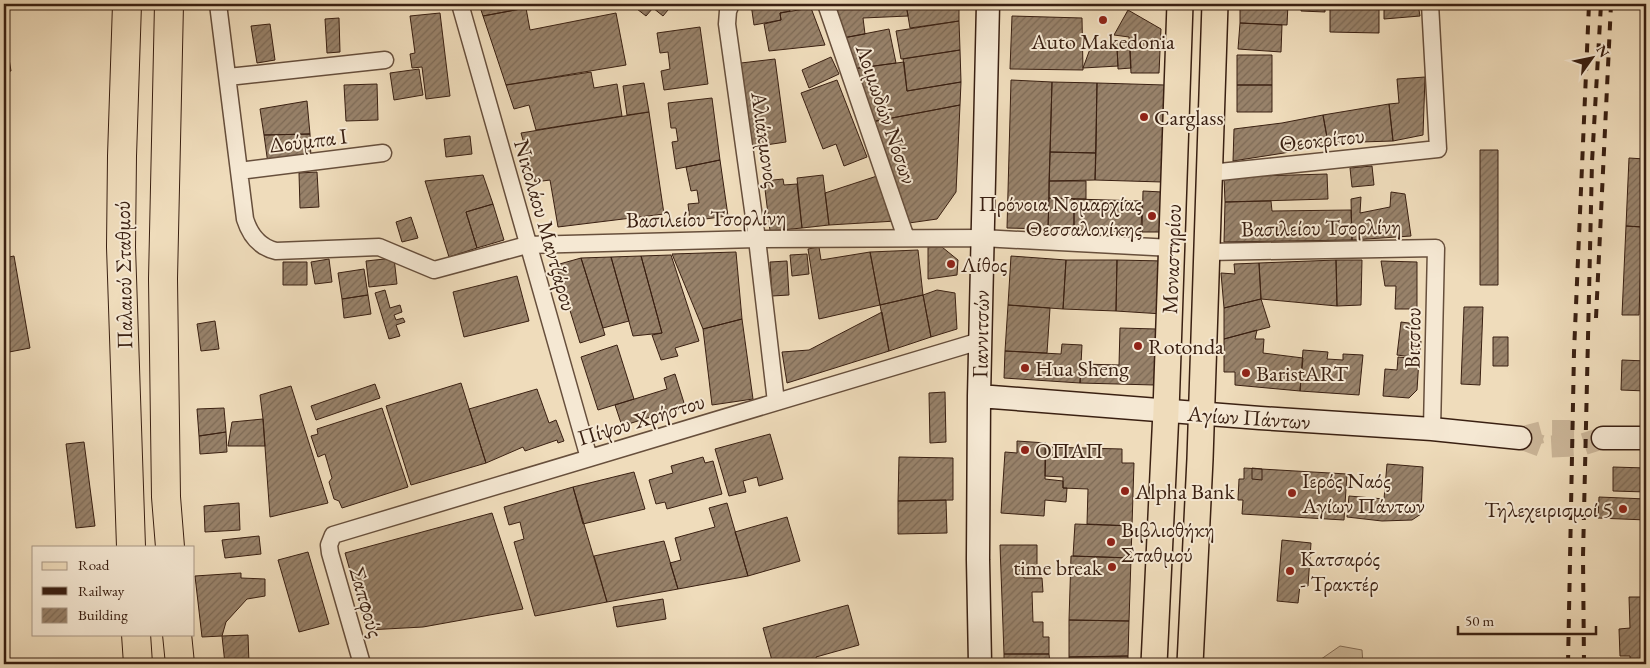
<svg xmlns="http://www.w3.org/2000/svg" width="1650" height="668" viewBox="0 0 1650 668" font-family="'EB Garamond',serif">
  <defs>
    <pattern id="building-hatch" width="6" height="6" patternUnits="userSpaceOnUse" patternTransform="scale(1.25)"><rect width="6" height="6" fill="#98826a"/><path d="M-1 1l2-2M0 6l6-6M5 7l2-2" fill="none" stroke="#7d6a56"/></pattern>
  </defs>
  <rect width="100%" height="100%" fill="#efdcbb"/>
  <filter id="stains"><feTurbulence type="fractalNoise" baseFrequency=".004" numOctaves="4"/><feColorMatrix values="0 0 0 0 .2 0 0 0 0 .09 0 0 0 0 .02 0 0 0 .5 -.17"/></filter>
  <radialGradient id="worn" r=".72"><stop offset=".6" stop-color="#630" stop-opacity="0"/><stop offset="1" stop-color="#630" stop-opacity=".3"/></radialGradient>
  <!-- grass -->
  <path fill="#d0bc9e" stroke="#856e58" d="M1340,646L1362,650L1363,664H1314Z"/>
  <!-- building -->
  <path fill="url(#building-hatch)" stroke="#3a2012" d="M379,4H420V6L379,8Z
    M479,4H534L526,8L483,16Z
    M641,4H673L663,16L653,8L646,16L637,9Z
    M751,4H788L790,11L780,13L781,20L754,25Z
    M836,4H906L908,16L863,18L865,34L843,38Z
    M906,4H959V21L910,28Z
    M1240,4H1288L1287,25L1240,23Z
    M1302,4H1325V12L1301,11Z
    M1330,4H1379V33L1330,32Z
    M1384,4H1418L1420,16L1384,19Z
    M526,8L530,30L616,13L626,65L506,85L483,16Z
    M811,8L825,45L769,51L764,24L781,20L780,13Z
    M1128,10L1161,29L1159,73H1131L1129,37L1114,35Z
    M440,13L450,96L426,99L422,67L412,68L410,54L415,53L410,16Z
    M1012,16L1082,18L1083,70L1010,69Z
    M339,18L340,52L327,53L325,19Z
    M959,21L960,50L901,59L896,31Z
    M1240,23L1282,25L1281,52L1238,49Z
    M270,24L275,60L257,63L251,26Z
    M700,27L708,84L664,90L661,71L670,69L668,52L660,53L657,33Z
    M4,28L11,71L4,72Z
    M889,29L896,63L852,69L843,38Z
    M1117,44H1130L1131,68L1118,69Z
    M1090,49H1117L1118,66L1083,68Z
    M960,50L961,82L907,91L903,59Z
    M1237,55H1272V85H1237Z
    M831,57L839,74L809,88L802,70Z
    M775,59L786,142L752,147L741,63Z
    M904,62L907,91L961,82L960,105L871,122L852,69Z
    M419,69L423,95L394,100L390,73Z
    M591,72L594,88L617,84L622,116L536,130L529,105L514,109L506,85Z
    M1425,77L1423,135L1393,141L1389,104L1399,103L1397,79Z
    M837,80L867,157L844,166L836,144L823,149L801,93Z
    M1011,80L1052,82L1048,229L1007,228Z
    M1052,82L1097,83L1096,153L1050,152Z
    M644,83L649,112L627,115L623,86Z
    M1097,83L1165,85L1162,182L1095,180Z
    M377,84L378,120L346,121L344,85Z
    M1237,85H1272V112H1237Z
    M712,98L720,160L676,169L672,142L678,141L676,128H671L668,103Z
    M307,101L310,134L264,135L260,109Z
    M1389,104L1393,141L1328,143L1323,115Z
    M960,105L956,192L937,219L909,223L871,122Z
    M649,112L664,214L558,227L550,180L535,182L521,133Z
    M1323,115L1328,143L1284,153L1233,161L1234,129L1282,123Z
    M310,134L311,159L268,164L264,135Z
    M470,136L472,154L446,157L444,139Z
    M1480,150H1498V285H1480Z
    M1050,152L1096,153L1095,180L1049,181Z
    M1629,158L1645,159L1642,227L1626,226Z
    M720,160L728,216L690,221L688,204L699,203L697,190L691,191L686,167Z
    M1372,166L1374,185L1352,187L1350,168Z
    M317,172L319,207L300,208L299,173Z
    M1327,174L1328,199L1225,202L1224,177Z
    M483,175L493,204L466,212L477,248L449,257L425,181Z
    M823,175L829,225L802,228L797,178Z
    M877,176L896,221L829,225L825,193Z
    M783,179L784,185L797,184L802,228L770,231L764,181Z
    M1049,181H1086V199L1049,198Z
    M1143,191L1162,192V232H1142Z
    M1391,192L1405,194L1411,236L1352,240L1351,199L1361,197L1360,213L1390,207Z
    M1049,198L1074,199V230L1048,229Z
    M1074,199L1142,201L1141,232L1074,230Z
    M1271,201L1272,211L1351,210L1352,240L1224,242L1225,202Z
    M493,204L504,240L477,248L466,212Z
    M411,217L418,238L402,242L396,222Z
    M1626,226L1642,227L1639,315H1622Z
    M819,247L821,260L870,252L880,305L819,319L808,249Z
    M928,247H942L958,260L957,275L928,279Z
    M918,250L923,295L880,305L870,252Z
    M736,252L742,319L703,329L672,254Z
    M807,254L809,274L792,276L790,255Z
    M671,255L699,341L675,348L678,356L661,360L652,335L662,333L641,256Z
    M14,256L30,348L4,353V258Z
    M641,256L662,333L633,336L611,257Z
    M1011,256L1066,260L1063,309L1008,305Z
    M611,257L629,321L603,328L581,258Z
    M394,258L397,284L369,287L366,261Z
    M581,258L605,335L580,343L556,265Z
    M329,259L332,282L315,284L311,262Z
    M1066,260H1117L1116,311L1063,309Z
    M1117,260L1164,261L1163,314L1116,311Z
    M1336,260L1337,306L1261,299L1259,263Z
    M1336,260H1362L1361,305L1337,306Z
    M787,261L789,295L772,296L770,262Z
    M1381,261L1417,262V309H1395L1396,286H1385Z
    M283,262H307V285H283Z
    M1259,263L1261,299L1224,308L1221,273L1235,274L1234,264Z
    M364,269L368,295L342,299L338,273Z
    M517,276L529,321L464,337L453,292Z
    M385,290L390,308L400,305L402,312L394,315L396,320L403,318L405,322L396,325L400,336L389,339L375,293Z
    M937,290L955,293L957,329L931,337L923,295Z
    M368,295L371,314L344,318L342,299Z
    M923,295L931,337L889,351L880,305Z
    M1261,299L1270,327L1224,339V308Z
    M1008,305L1050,308L1047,353L1005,351Z
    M1464,307H1483L1480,385L1461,384Z
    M882,312L889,351L787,383L782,352L809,350Z
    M742,319L753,399L712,405L703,329Z
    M215,321L219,349L201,351L197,324Z
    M1401,322L1416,324L1414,340L1421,341L1419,358L1397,355Z
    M1120,328L1156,329L1154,385L1080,383L1081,364L1119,365Z
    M1257,330L1255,339H1264L1263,353L1303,358L1300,391L1235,385V372H1224V339Z
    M1493,337H1508V366H1493Z
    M1062,344L1082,345L1080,383L1004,378L1005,351L1061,354Z
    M617,345L634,399L598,410L581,357Z
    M1303,350L1328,352L1327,359L1343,360V354L1363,355L1359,395L1300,391Z
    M1398,357L1419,359L1417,390L1409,398L1383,396L1385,369L1397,370Z
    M1622,360L1646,361V391L1621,390Z
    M675,374L685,406L622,426L615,405L667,389L664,378Z
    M461,383L486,463L411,485L386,406Z
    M375,384L380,398L316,420L311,406Z
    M291,386L328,503L270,517L263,419L260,395Z
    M537,389L549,423L556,420L564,441L558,443L557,440L525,451L523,447L486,463L469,409Z
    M945,392L946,442L930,443L929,393Z
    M224,408L226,432L199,436L197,409Z
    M382,408L408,487L342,508L339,501L334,499L329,482L332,478L325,454L318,457L311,436L318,434L317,429Z
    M263,419L265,446H228L232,422Z
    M226,432L227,452L200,454L199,436Z
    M770,434L783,479L759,486L757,477L743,481L746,492L729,496L715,449Z
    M1017,441L1046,443L1045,479L1063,481V488H1067L1066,502L1045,500L1044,516L1001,513L1005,452L1017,453Z
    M84,442L95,526L76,528L66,444Z
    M1045,447L1122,449V463H1134L1132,526L1087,524L1088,489L1063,488V477L1045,476Z
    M703,457L705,463L713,461L722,494L667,509L665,502L656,504L649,480L673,473L671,466Z
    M899,457L953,458V500L898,501Z
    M1387,464L1423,467L1421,514L1412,520L1382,521L1347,517L1349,496L1384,499Z
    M1613,467L1646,468V492L1613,491Z
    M1244,468L1347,474L1344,520L1242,514L1243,500H1238L1239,479H1244Z
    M1252,468L1262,469V480L1252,479Z
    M634,472L645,509L583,524L573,487Z
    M573,487L607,602L535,616L514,542L524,539L520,522L509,525L504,507Z
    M1599,497L1646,499V520L1598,518Z
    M946,500L947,533L898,534V501Z
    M239,503L240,530L205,532L204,506Z
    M727,503L748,576L678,589L670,563L681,560L675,538L715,527L709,508Z
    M492,513L523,609L423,627L367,630L345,553Z
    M787,517L800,561L748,576L735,532Z
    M1075,524L1132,526L1131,558L1073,556Z
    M259,536L261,554L225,558L222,540Z
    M1282,540L1311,543L1308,586L1300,585L1298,603L1277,601Z
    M664,541L678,589L607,602L594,556Z
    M1000,545H1037V573H1024V578H1042L1043,592H1032L1033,622H1043V637H1049V654H1004Z
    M308,552L329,624L299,632L278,560Z
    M1071,556L1131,558L1129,621L1069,620Z
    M241,573V578L265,579V596L247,599L226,622L222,636L202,637L195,576Z
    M1629,597H1646V664H1630V656H1620L1619,629L1630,628Z
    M663,599L666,619L617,627L613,607Z
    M848,605L859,645L816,657L818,664H773L763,628Z
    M1069,620L1129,621L1128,656L1069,657Z
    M248,635L249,664H225L222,636Z
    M1004,654H1049L1050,664H1004Z
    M1128,656V664H1069V657Z"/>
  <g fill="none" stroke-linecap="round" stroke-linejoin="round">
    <!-- secondary-tunnel -->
    <path stroke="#cbb699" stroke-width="22" stroke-dasharray="22 11" stroke-linecap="butt" d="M1520,438L1544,447L1581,445L1603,438
      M1520,438L1546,431H1583"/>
    <defs>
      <path id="street" d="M218,4L245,219C250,235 259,247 276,251L379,247L434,270L527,245L757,239L982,238L1172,248
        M460,4L589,458
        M731,4L728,11L727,24L757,239L776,402
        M826,4L906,238
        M228,77L385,60
        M239,171L383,153
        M1210,173L1438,149L1430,4
        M1207,252L1436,248L1432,429
        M362,664L330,553L329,545L333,535L980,341"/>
      <path id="secondary" d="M979,396L1260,418L1432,429L1520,438
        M1603,438H1646
        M980,664L978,560L979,396L988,4"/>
      <path id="primary" d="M1154,664L1166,411L1180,4
        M1190,664L1200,459L1215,4"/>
      <path id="highway" d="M127,4L122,156L121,247L131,547
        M169,4L163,279L166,497L170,547
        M136,634L138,664
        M177,634L180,664"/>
    </defs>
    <!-- street casing -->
    <use href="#street" stroke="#674f3c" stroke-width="19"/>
    <!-- secondary casing -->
    <use href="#secondary" stroke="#3a2012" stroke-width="25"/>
    <!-- primary casing -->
    <use href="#primary" stroke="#3a2012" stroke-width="28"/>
    <!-- highway casing -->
    <use href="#highway" stroke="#3a2012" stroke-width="30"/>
    <!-- street -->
    <use href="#street" stroke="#f5e8d3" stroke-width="16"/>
    <!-- secondary -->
    <use href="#secondary" stroke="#f5e8d3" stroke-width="22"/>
    <!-- primary -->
    <use href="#primary" stroke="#efdcbb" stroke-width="25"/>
    <!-- highway -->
    <use href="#highway" stroke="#efdcbb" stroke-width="28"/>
    <!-- rail -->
    <path stroke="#3a2012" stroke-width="4" stroke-dasharray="9 9" stroke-linecap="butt" d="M1596,318L1611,4
      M1568,664L1574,352L1589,4
      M1584,664L1583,557L1592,162L1601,4"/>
  </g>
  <!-- markers -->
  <g fill="#8f2418" stroke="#f5e8d3" stroke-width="2">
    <circle cx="1103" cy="20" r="5"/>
    <circle cx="1144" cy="117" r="5"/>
    <circle cx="1152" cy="216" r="5"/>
    <circle cx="951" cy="264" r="5"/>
    <circle cx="1138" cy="346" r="5"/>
    <circle cx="1025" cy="368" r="5"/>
    <circle cx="1246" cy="373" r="5"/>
    <circle cx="1025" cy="450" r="5"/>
    <circle cx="1125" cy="491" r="5"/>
    <circle cx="1292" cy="493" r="5"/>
    <circle cx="1623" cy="509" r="5"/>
    <circle cx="1111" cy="542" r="5"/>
    <circle cx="1112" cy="567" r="5"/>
    <circle cx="1290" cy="571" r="5"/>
  </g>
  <g text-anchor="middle" stroke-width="4" stroke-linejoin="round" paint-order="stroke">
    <!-- poi labels -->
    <g font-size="22" fill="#3a2012" stroke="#f5e8d3" text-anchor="start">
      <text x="1103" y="49" text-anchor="middle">Auto Makedonia</text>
      <text x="1154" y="125">Carglass</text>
      <text x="1142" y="211" text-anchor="end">Πρόνοια Νομαρχίας<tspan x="1142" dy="25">Θεσσαλονίκης</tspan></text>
      <text x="961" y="272">Λίθος</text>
      <text x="1148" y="354">Rotonda</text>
      <text x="1035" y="376">Hua Sheng</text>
      <text x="1256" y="381">BaristART</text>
      <text x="1035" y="458">ΟΠΑΠ</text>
      <text x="1302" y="488">Ιερός Ναός<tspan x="1302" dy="25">Αγίων Πάντων</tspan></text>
      <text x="1135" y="499">Alpha Bank</text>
      <text x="1613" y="517" text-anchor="end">Τηλεχειρισμοί 5</text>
      <text x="1121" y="537">Βιβλιοθήκη<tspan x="1121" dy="25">Σταθμού</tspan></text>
      <text x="1300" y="566">Κατσαρός<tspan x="1300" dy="25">- Τρακτέρ</tspan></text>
      <text x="1102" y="575" text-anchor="end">time break</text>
    </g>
    <!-- street labels -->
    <g font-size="22" fill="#3a2012" stroke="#f5e8d3">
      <text transform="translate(887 114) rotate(71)" y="8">Λοιμωδών Νόσων</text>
      <text transform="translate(1322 139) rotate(-6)" y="8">Θεοκρίτου</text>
      <text transform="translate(308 140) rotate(-7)" y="8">Δούμπα Ι</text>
      <text transform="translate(766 140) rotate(82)" y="8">Αλιάκμονος</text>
      <text transform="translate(706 218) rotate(-1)" y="8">Βασιλείου Τσορλίνη</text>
      <text transform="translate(546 225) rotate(74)" y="8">Νικολάου Μαντζάρου</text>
      <text transform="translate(1321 227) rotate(-1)" y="8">Βασιλείου Τσορλίνη</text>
      <text transform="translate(1171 259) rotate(-88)" y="8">Μοναστηρίου</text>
      <text transform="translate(123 275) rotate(-91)" y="8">Παλαιού Σταθμού</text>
      <text transform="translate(980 334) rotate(-89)" y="8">Γιαννιτσών</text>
      <text transform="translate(1412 338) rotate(-89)" y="8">Βιτσίου</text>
      <text transform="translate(1249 417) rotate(4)" y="8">Αγίων Πάντων</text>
      <text transform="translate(641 419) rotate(-17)" y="8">Πίψου Χρήστου</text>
      <text transform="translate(367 602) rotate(74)" y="8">Σαπφούς</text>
    </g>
  </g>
  <!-- margin -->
  <rect width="1650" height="668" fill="none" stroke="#efdcbb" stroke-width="20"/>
  <rect x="5" y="5" width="1640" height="658" fill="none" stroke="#3a2012" stroke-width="2.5"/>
  <rect x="10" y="10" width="1630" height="648" fill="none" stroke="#3a2012"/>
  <!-- legend -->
  <rect x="32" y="546" width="162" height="90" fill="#f5e8d3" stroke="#aa9886"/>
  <rect x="42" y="562" width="25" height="8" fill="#efdcbb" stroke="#aa9886"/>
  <text x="78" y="570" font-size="15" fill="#3a2012">Road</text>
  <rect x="42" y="587" width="25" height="8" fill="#3a2012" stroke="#aa9886"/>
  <text x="78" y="596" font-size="15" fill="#3a2012">Railway</text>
  <rect x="42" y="608" width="25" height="15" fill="url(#building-hatch)" stroke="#aa9886"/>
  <text x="78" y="620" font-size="15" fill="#3a2012">Building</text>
  <!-- north arrow -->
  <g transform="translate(1592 58) rotate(57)" stroke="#f5e8d3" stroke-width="4" paint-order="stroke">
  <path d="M0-4L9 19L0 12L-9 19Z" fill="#3a2012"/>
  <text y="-8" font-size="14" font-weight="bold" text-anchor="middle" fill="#3a2012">N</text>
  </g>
  <!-- scale -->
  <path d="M1458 626v8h138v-8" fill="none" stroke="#3a2012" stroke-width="2.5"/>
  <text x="1465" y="626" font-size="15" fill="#3a2012" stroke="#f5e8d3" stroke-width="4" paint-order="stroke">50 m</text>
  <rect width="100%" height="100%" filter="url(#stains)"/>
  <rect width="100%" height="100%" fill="url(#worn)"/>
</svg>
